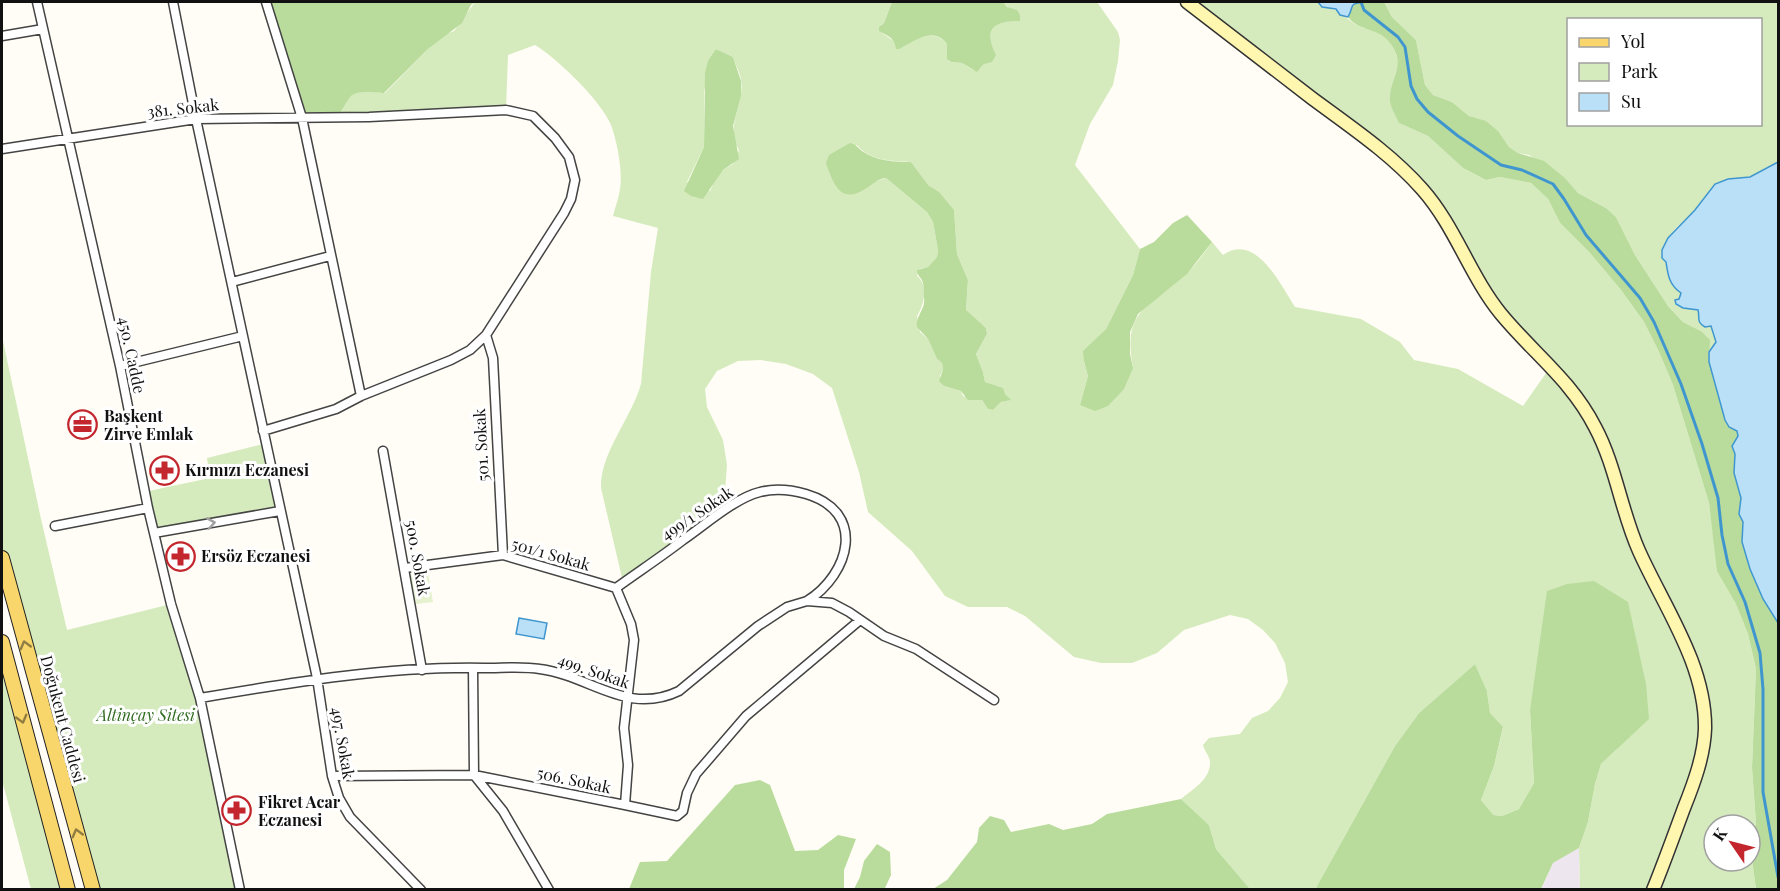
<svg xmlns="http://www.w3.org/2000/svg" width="1780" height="891" viewBox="0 0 1780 891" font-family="'Playfair Display',serif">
  <rect width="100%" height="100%" fill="#fffdf5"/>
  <!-- industrial -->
  <path fill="#eee6ef" d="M1579,848L1580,889L1541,890L1553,863Z"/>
  <!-- green -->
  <path fill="#d5ebbd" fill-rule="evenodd" d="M475,2H892L884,23L881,25L882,33L903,47C916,37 936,29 947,44V58L950,62L962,63L973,70L980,69L994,51C988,42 988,28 1000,22C1005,20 1014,21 1020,21L1004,3L1005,2H1097L1118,32L1120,40L1118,61L1113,85L1090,124L1075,165L1140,249L1133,275L1106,329L1084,351V361L1088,376L1080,405L1133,368C1122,309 1148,309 1185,275C1195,266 1204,253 1212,242L1223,255C1256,232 1280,284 1295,307L1361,319L1400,342L1414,360L1458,369L1523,406L1551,366L1525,342L1425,192L1187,2H1318L1322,7C1338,7 1345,18 1357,25C1365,30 1375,29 1383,35C1407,54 1399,95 1399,123L1428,136L1463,168L1486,180L1500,177L1531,183L1548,199L1560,223L1590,253L1621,290L1644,322L1659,352L1673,385L1709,503L1713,533L1735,602L1748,634L1756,669L1752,768L1756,823L1752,840L1753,867L1756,889H1580L1579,848L1588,822L1595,784L1601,764L1618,748L1540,654L1530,710L1534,783L1519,809L1502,816L1492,815L1481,800L1494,766L1503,728L1490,713L1487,691L1475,664L1419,713L1395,746L1317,886V890L1250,889L1216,849L1209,825L1181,799C1192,790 1211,779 1210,762C1210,757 1204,750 1203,745L1209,738L1240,734L1252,718L1268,711L1280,698L1288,682L1285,663L1275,643L1263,630L1248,619L1230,615L1184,630L1157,653L1132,663H1101L1074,657L1025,616L1007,607H968L945,596L912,551L868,512L859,472L832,388L813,374L786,364L761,360L738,361L717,371L705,389L707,407L723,440L727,465L725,491L714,517L623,582L601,488C600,453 631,419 641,384L651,272L658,228L613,216C615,207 619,198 620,189C623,172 617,141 611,125C602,102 557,58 535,45L508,55L506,110L336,118C342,111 345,103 350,96C356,89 376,93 385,93L428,49L446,34L454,31ZM716,49L733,57C735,64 740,72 741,80C745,104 724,127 739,150L733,164L723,170L715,180L710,191L687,182L704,147V91ZM857,145C870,161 892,161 911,162L929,186L954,210L957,254L968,280L966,311L986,328L987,334L976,354L983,372L985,382L995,386H998L1010,400L1001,402L993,410L988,409L982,400L963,396L961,391L944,386L940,376L943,370L942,363L937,359L928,339L920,332L917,316C924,305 929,285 917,276L919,269L928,267L937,257L938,250L933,222L927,212L886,178L873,182L865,189L836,186L829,171V155ZM1714,825H1750V861H1714Z
    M1384,2H1778V162L1750,177L1728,179L1715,184L1695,210L1674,230L1665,243L1661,254L1666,262L1669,279L1681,293L1679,299L1690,309L1699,311L1708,326H1712L1716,342L1709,352V346L1701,331L1683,322L1668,306L1635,255L1616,217L1606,208L1578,193L1566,179L1529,155L1518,153L1509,147L1499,132L1469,116L1452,102L1433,95L1425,85L1416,40L1392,17ZM1568,20H1760V124H1568Z
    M2,336L41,519L67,630L171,604L200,698L240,889H93L2,558Z
    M267,443L280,511L154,533L144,492L210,478L207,458Z
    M2,642L68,889H31L2,780Z"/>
  <!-- forest -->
  <path fill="#b9dc9c" d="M266,2H475L471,5L462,23L428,49L384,93C376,93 356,89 350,97C345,104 342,111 336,118H302Z
    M892,2H1005L1004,3L1007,7L1017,10L1020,15V21C993,20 983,30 996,55L992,62L984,64L977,72L962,63L951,62L947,59V44C934,26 914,41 899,49H896C895,38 888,36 879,31V27L884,23Z
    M1358,2H1384L1392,17L1416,40L1425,85L1433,95L1452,102L1469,116L1486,121L1499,132L1509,147L1518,153L1544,161L1566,179L1578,193L1606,208L1616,217L1635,255L1668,306L1683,322L1701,331L1710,340L1709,362L1716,381L1721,406L1732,429L1737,431L1738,436L1732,447L1735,454L1734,473L1741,498L1739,514L1743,521L1742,542L1750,569L1763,599L1778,623V889H1756L1753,867L1752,840L1756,823L1752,768L1756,669L1748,634L1735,602L1717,571L1709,503L1673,385L1659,352L1644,322L1621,290L1590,253L1560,223L1548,199L1531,183L1500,177L1486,180L1463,168L1428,136L1399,123C1396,116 1391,108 1390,101C1389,77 1408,67 1390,43C1379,27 1359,32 1348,17L1349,8Z
    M716,49L733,57L741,81V96L733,126L739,159L723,170L703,199L691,196L684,191L704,147L705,73L708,61Z
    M850,143C857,145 857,147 862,151C876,161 895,162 911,162L929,186L939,192L954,210L957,254L968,280L966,310L986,328L987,334L976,354L983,372L985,382L1003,388L1005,394L1011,400L1001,402L993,410L988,409L982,400H968L961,391L944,386L939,381L943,370L942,363L937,359L928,339L917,327C915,316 926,309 924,298C924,294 924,287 923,283C922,277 917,277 917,270L928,267L937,257L938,250L933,222L927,212L886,178C877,179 872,185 865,189C840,205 833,183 826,163L829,155Z
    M1187,215L1212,242L1187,274L1138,314L1130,332V354L1133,368L1124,389L1108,406L1095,411L1080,405L1088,376L1084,361L1083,351L1106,329L1133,275L1140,249L1154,242L1173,223Z
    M1594,581L1628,602L1646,684L1649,719L1601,764L1595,784L1588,822L1579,848L1553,863L1541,889H1317V886L1395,746L1419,713L1475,664L1487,691L1490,713L1503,727L1494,766L1481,800L1493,815L1502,816L1519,809L1534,783L1530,710L1547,591L1567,584Z
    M760,780L770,785L795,851L818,850L838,835L856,839L844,870V889H629L640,862L667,861L735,785Z
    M1181,799L1209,825L1216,849L1250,889H933L947,880L977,842L979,828L990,816L1004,820L1011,832L1049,824L1063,830L1092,824L1107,814Z
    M877,844L890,852L891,875L885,888L886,889H854L860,877L864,861Z"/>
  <!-- pitch -->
  <path fill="#e6f2cf" d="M428,572L433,602L416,604L410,575Z"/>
  <!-- water -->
  <path fill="#b9e0f7" stroke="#3f96cf" stroke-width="1.5" d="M1318,2H1365C1347,4 1355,5 1348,17L1340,15L1336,9L1322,7Z
    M1778,162V623L1763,599L1750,569L1742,542L1743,522L1739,514L1741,498L1734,473L1735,454L1732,446L1738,436L1737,431L1729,427L1725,420L1709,362V352L1716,342L1711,326L1705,327C1696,322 1700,318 1698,310L1683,308L1676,304L1675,300L1679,299L1681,293C1669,285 1668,275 1666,262L1662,258V250L1668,238L1695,210L1715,184L1728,179L1750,177Z
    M519,618L547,623L544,639L516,634Z"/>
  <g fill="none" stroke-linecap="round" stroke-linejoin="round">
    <!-- stream -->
    <path stroke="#3f96cf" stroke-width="3" d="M1361,2L1364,10L1398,37L1405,47L1411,86L1417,99L1428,112L1458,136L1501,165L1522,170L1553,184L1564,199L1586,235L1640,298L1654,322L1681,384L1702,444L1718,498L1722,535L1728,564L1745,602L1760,653L1763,689V792L1778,877"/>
    <defs>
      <path id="street" d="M37,2L120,366L148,508L171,604L200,698L240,890
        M173,2L196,119L317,678L332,776L339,798L350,817L421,890
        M266,2L302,118L361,396
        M2,36L43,29
        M2,149L196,119L369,117L506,110L533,116L555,138L569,157L575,180L571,199L564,213L486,335L470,350L451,360L361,396L336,409L263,431
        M232,282L330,256
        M486,335L493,358L503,555
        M120,366L243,336
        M383,451L422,670
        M55,526L148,508
        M154,533L280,511
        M405,568L503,555L616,588
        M616,588C638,572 661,557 683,540C705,525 735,498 760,492C775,488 792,490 806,494C867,512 850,574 807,601
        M473,668L474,775L503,811L549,890
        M200,698C294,682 389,666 485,668C503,668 522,666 540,669C591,676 627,716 679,691L758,626L787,607L807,601L832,603L849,612L884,636L916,649L994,700
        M332,776L474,775L625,805L628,765L624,728L634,640L631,624L616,588
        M625,805L677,816L683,811L687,793L696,774L746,716L860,620"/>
      <path id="secondary" d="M1187,2C1229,34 1271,67 1313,99C1351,127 1391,154 1422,189C1455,226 1470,276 1501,314C1534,354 1571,380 1595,427C1616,466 1621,511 1639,551C1664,607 1706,665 1705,729C1704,756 1694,783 1684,808C1674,835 1664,863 1653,890"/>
      <path id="primary" d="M2,558L93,890
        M2,642L68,890"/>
    </defs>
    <!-- street casing -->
    <use href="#street" stroke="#444" stroke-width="11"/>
    <!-- secondary casing -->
    <use href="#secondary" stroke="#333" stroke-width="15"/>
    <!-- primary casing -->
    <use href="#primary" stroke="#222" stroke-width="16"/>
    <!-- street -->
    <use href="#street" stroke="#fff" stroke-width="8"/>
    <!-- secondary -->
    <use href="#secondary" stroke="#fff6b0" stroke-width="12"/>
    <!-- primary -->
    <use href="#primary" stroke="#f9d66b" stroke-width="14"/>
  </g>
  <!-- one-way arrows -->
  <defs><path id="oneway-chevron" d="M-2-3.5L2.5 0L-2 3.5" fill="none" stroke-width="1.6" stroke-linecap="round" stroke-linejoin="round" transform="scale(1.5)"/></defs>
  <use stroke="#a0a0a0" href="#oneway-chevron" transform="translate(211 523) rotate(-10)"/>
  <g stroke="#917d42">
    <use href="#oneway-chevron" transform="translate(25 645) rotate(-105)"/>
    <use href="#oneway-chevron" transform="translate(22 719) rotate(75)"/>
    <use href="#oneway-chevron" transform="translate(77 833) rotate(-105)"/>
  </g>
  <!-- icons -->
  <defs>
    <symbol id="office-ring" viewBox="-11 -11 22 22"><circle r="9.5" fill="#fff" stroke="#c4262e" stroke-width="1.5"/><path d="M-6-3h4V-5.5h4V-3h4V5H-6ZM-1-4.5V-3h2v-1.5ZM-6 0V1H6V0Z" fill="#c4262e"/></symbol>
    <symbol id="pharmacy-ring" viewBox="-11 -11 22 22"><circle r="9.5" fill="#fff" stroke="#c4262e" stroke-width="1.5"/><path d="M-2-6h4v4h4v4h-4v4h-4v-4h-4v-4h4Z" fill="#c4262e"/></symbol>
  </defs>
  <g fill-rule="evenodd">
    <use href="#office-ring" x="66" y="408" width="33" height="33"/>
    <use href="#pharmacy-ring" x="148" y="454" width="33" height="33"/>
    <use href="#pharmacy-ring" x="164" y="540" width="33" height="33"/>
    <use href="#pharmacy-ring" x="220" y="794" width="33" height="33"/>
  </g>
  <g text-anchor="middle" stroke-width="6" stroke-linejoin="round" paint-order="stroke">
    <!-- street labels -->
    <g font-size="16" fill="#111" stroke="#fff">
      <text transform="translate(183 108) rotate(-6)" y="6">381. Sokak</text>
      <text transform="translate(132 355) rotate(78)" y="6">450. Cadde</text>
      <text transform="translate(481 445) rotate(-93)" y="6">501. Sokak</text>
      <text transform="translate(697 513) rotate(-34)" y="6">499/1 Sokak</text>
      <text transform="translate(551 554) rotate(16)" y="6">501/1 Sokak</text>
      <text transform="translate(418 558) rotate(80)" y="6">500. Sokak</text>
      <text transform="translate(594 671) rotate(19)" y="6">499. Sokak</text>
      <text transform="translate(63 719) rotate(75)" y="6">Doğukent Caddesi</text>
      <text transform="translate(343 743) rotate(80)" y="6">497. Sokak</text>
      <text transform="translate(574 780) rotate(12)" y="6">506. Sokak</text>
    </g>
    <!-- poi labels -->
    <g font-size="16" font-weight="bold" fill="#111" stroke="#fff" text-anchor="start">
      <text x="104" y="422">Başkent<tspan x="104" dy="18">Zirve Emlak</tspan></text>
      <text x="185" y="476">Kırmızı Eczanesi</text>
      <text x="201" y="562">Ersöz Eczanesi</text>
      <text x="258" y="808">Fikret Acar<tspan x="258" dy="18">Eczanesi</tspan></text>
    </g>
    <!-- park labels -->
    <g font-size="16" font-style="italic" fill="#2f6b1f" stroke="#fff">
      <text x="146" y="721">Altinçay Sitesi</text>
    </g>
  </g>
  <!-- border -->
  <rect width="1780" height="891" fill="none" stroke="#111111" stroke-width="6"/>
  <!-- legend -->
  <rect x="1567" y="18" width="195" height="108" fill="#ffffff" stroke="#a0a0a0" stroke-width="1.5"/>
  <rect x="1579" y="38" width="30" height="9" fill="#f9d66b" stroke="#a0a0a0" stroke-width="1.5"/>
  <text x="1621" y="48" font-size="18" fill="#111111">Yol</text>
  <rect x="1579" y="63" width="30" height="18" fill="#d5ebbd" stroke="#a0a0a0" stroke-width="1.5"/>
  <text x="1621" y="78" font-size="18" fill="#111111">Park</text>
  <rect x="1579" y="93" width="30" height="18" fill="#b9e0f7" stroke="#a0a0a0" stroke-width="1.5"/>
  <text x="1621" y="108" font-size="18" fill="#111111">Su</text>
  <!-- north arrow -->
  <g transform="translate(1732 843) rotate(305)"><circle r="28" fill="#ffffff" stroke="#a0a0a0" stroke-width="1.5"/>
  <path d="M0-4.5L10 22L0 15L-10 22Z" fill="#c4262e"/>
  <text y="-9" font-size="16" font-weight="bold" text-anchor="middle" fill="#111111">K</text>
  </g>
</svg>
